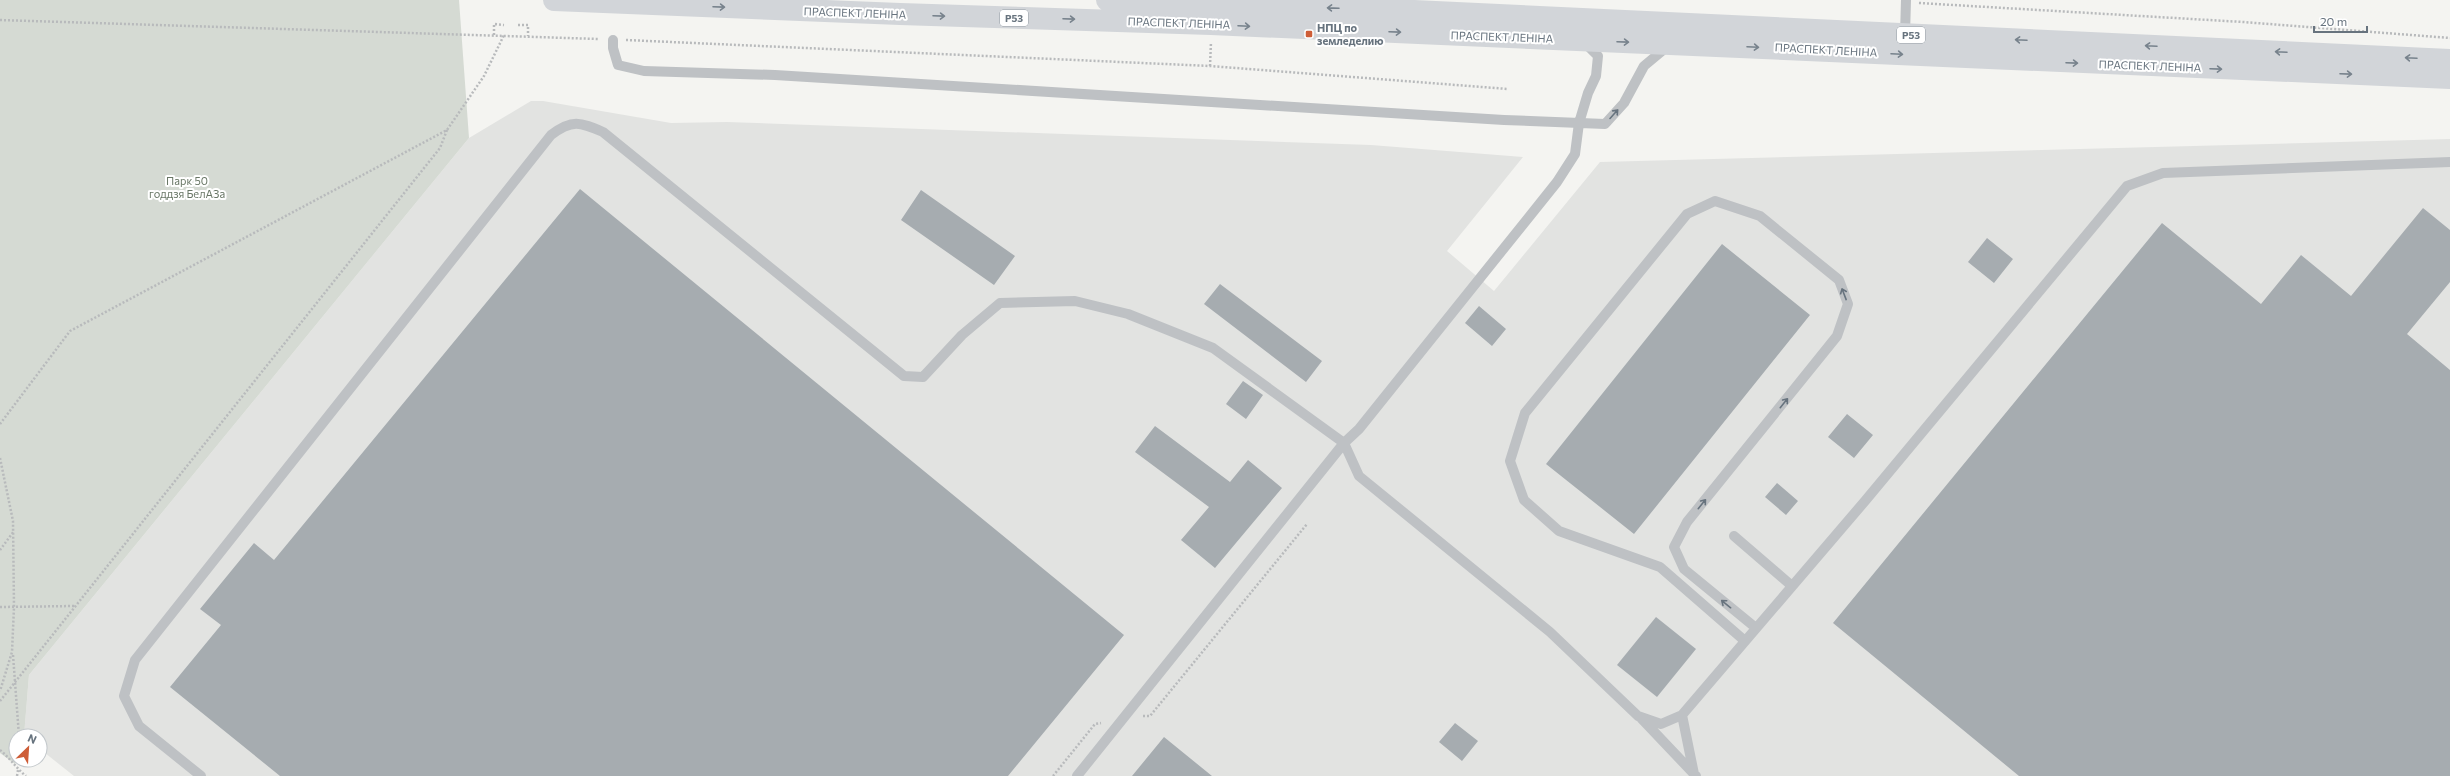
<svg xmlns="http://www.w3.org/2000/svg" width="2450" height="776" viewBox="0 0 2450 776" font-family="Commissioner,sans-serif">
  <rect width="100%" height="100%" fill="#f4f4f1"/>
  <!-- built -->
  <path fill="#e2e3e1" d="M531,101H543L671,123L727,122L1371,145L1523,157L1447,251L1494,291L1600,162L2450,139V776H74L40,749V736H24L29,675L469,138Z"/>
  <!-- green -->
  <path fill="#d5dad3" d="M0,0H459L469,138L29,675L24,736H16L15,764L0,753Z"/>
  <!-- building -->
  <path fill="#a6acb0" d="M580,189L1124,635L1008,776H280L170,687L221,625L200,609L254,543L274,560Z
    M921,190L1015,256L994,285L901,220Z
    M2423,208L2450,230V282L2407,334L2450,370V776H2019L1833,623L2162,223L2261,304L2301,255L2351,296Z
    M1987,238L2013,259L1994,283L1968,262Z
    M1722,244L1810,315L1634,534L1546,464Z
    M1220,284L1322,361L1306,382L1204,304Z
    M1479,306L1506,329L1492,346L1465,323Z
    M1243,381L1263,395L1246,419L1226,404Z
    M1847,414L1873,435L1854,458L1828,437Z
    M1155,426L1230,482L1248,460L1282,488L1215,568L1181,540L1209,507L1135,452Z
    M1777,483L1798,501L1786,515L1765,497Z
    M1656,617L1696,649L1657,697L1617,665Z
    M1455,723L1478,741L1462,761L1439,742Z
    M1164,737L1212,776H1132Z"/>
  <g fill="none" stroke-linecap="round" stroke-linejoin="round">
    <!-- path -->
    <path stroke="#b8babc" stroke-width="2.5" stroke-dasharray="2 2" stroke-linecap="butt" d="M1919,3L2243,22L2450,38
      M0,20L599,39
      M518,25H528V36
      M494,35V24L504,25
      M626,40L1210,66L1508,89
      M1210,66L1211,42
      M0,424L70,331L447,130L484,76L504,35
      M0,458L13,521L14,607L12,652L0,691
      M0,550L14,531
      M0,607L75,606
      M13,655L19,736
      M0,701L440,148L447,130
      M1143,716H1150L1307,524
      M0,750C10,758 16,768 26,776
      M14,761L16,753
      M17,776L18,770
      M1053,776L1095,724L1101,723"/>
    <!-- lane -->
    <path stroke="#bec1c4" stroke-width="10" d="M1905,35L1906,0
      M613,40V48L618,65L644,71L775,75L1504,120L1605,124L1624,103L1644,66L1668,46
      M1584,42L1598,56L1596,76L1588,93L1579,123L1575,154L1557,182L1359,429L1344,443L1359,476L1550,632L1638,716L1661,724L1682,715L1865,501L2127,186L2163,173L2450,162
      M1734,536L1792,586
      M1745,641L1660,567L1559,531L1524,500L1510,461L1525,413L1687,214L1715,201L1760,216L1839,280L1848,304L1837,336L1687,522L1674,547L1684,569L1756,628
      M1682,715L1694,774
      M1641,718L1696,776
      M201,776L139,726L124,696L135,660L551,135C572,119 580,122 603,132L904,376L923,377L962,335L1000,303L1075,301L1128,314L1213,348L1344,443L1077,776"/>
    <!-- primary -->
    <path stroke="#d2d5d9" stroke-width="22" d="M554,0L900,14L1211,24L2450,78
      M1107,0L1372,9L2450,60"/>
  </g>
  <!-- one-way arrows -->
  <defs><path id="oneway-shaft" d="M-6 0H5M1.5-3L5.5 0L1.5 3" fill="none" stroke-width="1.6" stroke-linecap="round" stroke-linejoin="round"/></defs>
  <g stroke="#77828c">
    <use href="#oneway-shaft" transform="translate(719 7) rotate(2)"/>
    <use href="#oneway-shaft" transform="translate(1333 8) rotate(-178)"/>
    <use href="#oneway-shaft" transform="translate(939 16) rotate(2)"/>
    <use href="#oneway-shaft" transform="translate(1069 19) rotate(2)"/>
    <use href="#oneway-shaft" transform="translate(1244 26) rotate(3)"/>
    <use href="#oneway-shaft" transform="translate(1395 32) rotate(2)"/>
    <use href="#oneway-shaft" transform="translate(2021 40) rotate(-177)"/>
    <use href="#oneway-shaft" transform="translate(1623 42) rotate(2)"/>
    <use href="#oneway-shaft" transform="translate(2151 46) rotate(-177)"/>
    <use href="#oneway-shaft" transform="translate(1753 47) rotate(3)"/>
    <use href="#oneway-shaft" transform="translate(2281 52) rotate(-177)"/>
    <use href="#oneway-shaft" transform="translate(1897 54) rotate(3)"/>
    <use href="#oneway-shaft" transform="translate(2411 58) rotate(-177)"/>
    <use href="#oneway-shaft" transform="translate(2072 63) rotate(2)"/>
    <use href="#oneway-shaft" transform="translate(2216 69) rotate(2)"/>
    <use href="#oneway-shaft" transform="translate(2346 74) rotate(2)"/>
  </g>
  <g stroke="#67737e">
    <use href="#oneway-shaft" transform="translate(1614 114) rotate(-48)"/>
    <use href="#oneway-shaft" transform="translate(1844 294) rotate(-111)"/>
    <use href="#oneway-shaft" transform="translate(1784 403) rotate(-51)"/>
    <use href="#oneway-shaft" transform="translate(1702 504) rotate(-51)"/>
    <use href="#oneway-shaft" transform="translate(1726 604) rotate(-141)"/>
  </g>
  <!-- markers -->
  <rect fill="#ce5d37" stroke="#fff" stroke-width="1.5" x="1305" y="30" width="8" height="8" rx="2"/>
  <g text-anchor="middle" stroke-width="4" stroke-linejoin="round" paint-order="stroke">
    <!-- shield labels -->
    <g fill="#fff" stroke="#959da5" stroke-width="1">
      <rect x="1000" y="10" width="28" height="16" rx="3"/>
      <rect x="1897" y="27" width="28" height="16" rx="3"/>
    </g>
    <g font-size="10" font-weight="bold" fill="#67737e">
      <text x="1014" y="22">Р53</text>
      <text x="1911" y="39">Р53</text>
    </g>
    <!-- street labels -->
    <g font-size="11" fill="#67737e" stroke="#fff">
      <text transform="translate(855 13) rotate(2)" y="4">ПРАСПЕКТ ЛЕНІНА</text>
      <text transform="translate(1179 23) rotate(2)" y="4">ПРАСПЕКТ ЛЕНІНА</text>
      <text transform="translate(1502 37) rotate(2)" y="4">ПРАСПЕКТ ЛЕНІНА</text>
      <text transform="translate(1826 50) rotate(3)" y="4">ПРАСПЕКТ ЛЕНІНА</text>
      <text transform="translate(2150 66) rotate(2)" y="4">ПРАСПЕКТ ЛЕНІНА</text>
    </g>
    <!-- poi labels -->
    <g font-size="11" font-weight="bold" fill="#67737e" stroke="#fff" text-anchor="start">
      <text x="1317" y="32">НПЦ по<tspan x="1317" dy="13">земледелию</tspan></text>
    </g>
    <!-- park labels -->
    <g font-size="11" fill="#687665" stroke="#fff">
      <text x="187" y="185">Парк 50<tspan x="187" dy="13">годдзя БелАЗа</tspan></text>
    </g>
  </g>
  <!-- north arrow -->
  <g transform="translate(28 748) rotate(25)"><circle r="19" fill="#ffffff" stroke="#c2c7cb"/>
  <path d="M0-3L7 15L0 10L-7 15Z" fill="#ce5d37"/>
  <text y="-6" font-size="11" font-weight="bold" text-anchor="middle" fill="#67737e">N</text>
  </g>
  <!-- scale -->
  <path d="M2314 26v6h53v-6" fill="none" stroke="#67737e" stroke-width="2"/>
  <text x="2320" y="26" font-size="12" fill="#67737e" stroke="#ffffff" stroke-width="3" paint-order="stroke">20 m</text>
</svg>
